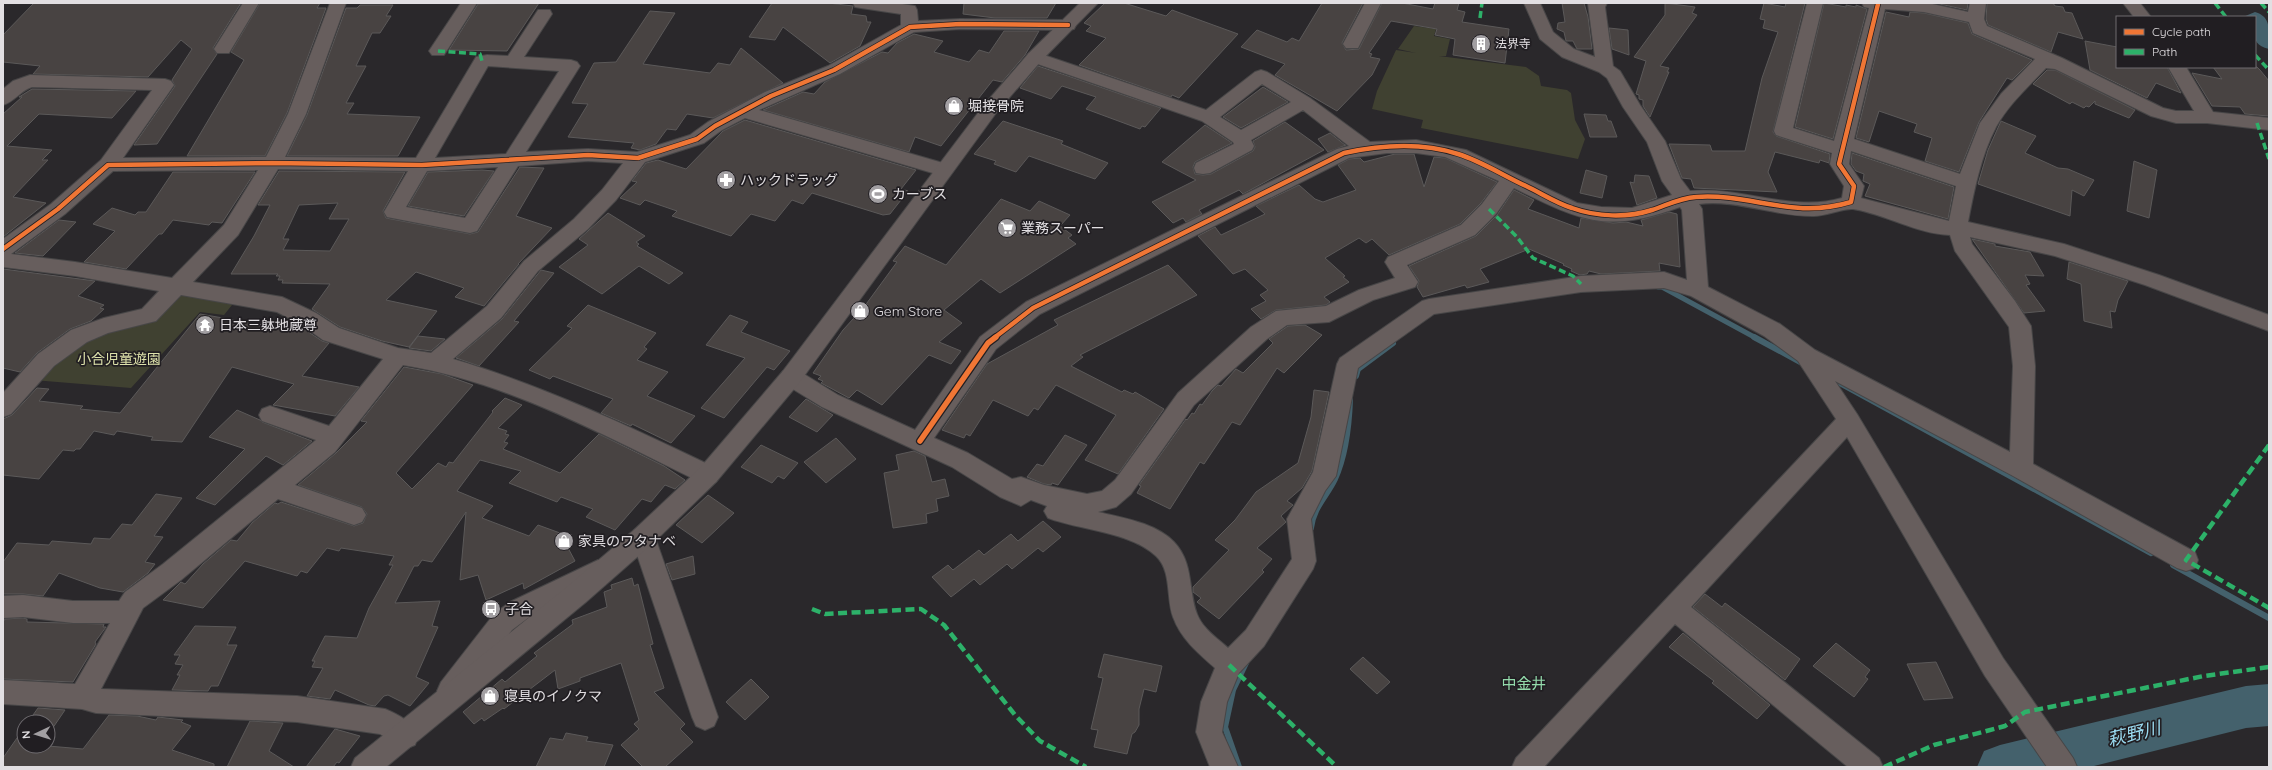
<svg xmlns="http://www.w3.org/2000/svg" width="2272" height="770" viewBox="0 0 2272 770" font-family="Quicksand,'Noto Sans JP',sans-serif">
  <rect width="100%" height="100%" fill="#2a282b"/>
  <!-- green -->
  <path fill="#404131" d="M1414,26L1436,29L1434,36L1450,39L1446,56H1439L1526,67L1539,76L1541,86L1567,90L1571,93L1575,120L1585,139L1578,159L1421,128L1423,120L1372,109L1377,91L1396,50L1416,53L1398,49Z
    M183,291L236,300L224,315L200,312L131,388L33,380L79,343Z"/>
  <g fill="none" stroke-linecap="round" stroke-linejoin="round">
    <!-- stream-far1 -->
    <path stroke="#44616c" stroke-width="5" d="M1658,287H1662L1756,338"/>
    <!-- stream -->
    <path stroke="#44616c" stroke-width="6" d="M1754,337L1804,364
      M1356,376L1358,369L1393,343
      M1840,383L2151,553
      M1311,528C1313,508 1327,496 1335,479C1346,455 1349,426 1350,400
      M2173,565L2269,618
      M1239,767L1225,727L1233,690L1247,661"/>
    <!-- river -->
    <path fill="#44616c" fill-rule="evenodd" d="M2255,12C2272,17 2269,31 2269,49C2250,44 2255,34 2255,17H2243Z
      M2269,684V726L2246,728L2090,767H1977L1984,751L2000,745L2246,686Z"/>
  </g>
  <!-- building -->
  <path fill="#484342" stroke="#5b5959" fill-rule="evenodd" d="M34,3H241L213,48L217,54L157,144L134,145L175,86L172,80L192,49L181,40L148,77L33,74L40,66L3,62V35Z
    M260,3H320L317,8H326L287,113L265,156H187L244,60L231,52Z
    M521,3H539L507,51L449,50L478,4Z
    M772,3H828L853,6L851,14L866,16L867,22H871L860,46L830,63L783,27L775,40L749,37Z
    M964,3H1056L1047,18H995L963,14Z
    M1105,3H1124L1166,16L1172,10L1238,34L1179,98L1172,95L1171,97L1079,65L1106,38L1086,31L1091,26L1084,23Z
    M1322,3H1363L1342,43L1346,50L1359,49L1382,3H1402L1433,9L1435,3H1459L1457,10L1465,12L1462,22L1509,29L1505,63L1453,55L1455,39L1435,35L1437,29L1391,21L1369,53L1372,54L1370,57L1380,59L1372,75L1337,111L1275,75L1285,64L1241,47L1257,30L1287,42L1292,38L1299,41Z
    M1562,3H1584L1588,17L1592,49H1577L1573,41H1566L1564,32L1557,29L1558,23L1565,22Z
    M1665,3L1695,7L1692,13L1697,15L1660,66L1669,68L1667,72H1669L1650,117L1643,106V100L1639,99V95L1636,94L1646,61L1634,57L1665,15Z
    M1764,3L1785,7L1786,3H1805L1773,132L1776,136L1830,154L1829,163L1820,160L1819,163L1775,152L1768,172L1777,192L1694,188L1691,179L1682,178L1669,144L1710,145L1712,151H1745L1762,78L1778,32L1763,28L1765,20L1760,19Z
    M1824,3L1846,7V5L1856,7V5L1867,9L1833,139L1795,127Z
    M1935,3H1968L1967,10Z
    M1987,3H2053L2055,6L2063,7L2065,12L2072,13L2083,39L2058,32L2051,52L1988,25L1986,19Z
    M360,5H393L386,16H391L380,33H372L356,66H366L346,103H354L347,114L420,117L398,156H287L307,115L346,8H357Z
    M650,11L675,13L643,64L710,73L718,63L730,65L741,48L783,83L713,118L687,114L676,130L667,129L656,144L640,150L631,148L634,143L568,137L588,104L572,103L594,63L616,62Z
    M1886,12L1909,17L1910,12L1924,13L1968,23L1972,34L2032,60L2012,80L2007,78L1979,122L1959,172L1925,161L1932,138L1914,132L1917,124L1879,111L1869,142L1856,138Z
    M1609,28L1628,30L1629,55L1612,49Z
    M1004,31H1039L1025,55L1002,82L993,80L941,146L915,137L909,152L763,110L803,92L814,94L825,82L882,52L888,53L897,43L914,34L943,41L934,52L969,62L979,50L989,53Z
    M2085,41L2117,47V67H2167L2181,93L2156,83L2147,98L2090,70Z
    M1038,66L1068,76L1161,108L1145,127L1142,126L1140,129L1086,109L1096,97L1062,86L1051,99L1020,88Z
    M2213,67H2257L2260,70L2269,81V116L2245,114L2240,107L2212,106L2192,73L2222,79Z
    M2047,70H2055L2135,110L2129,118L2095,104V101L2089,107L2086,106L2084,108L2072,102L2070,104L2033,84Z
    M1263,87L1288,102L1241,128L1223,117Z
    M32,89L136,91L112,118L39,114L7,146L52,150L42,160H48L13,197L46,203L3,237V114L22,97H19Z
    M1584,114L1606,115L1608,121H1611L1617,137H1590Z
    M745,120L916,170L901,189L908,191L890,214L883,215L812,193L803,204L792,200L775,221L751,214L731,236L672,216L677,211L645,200L640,205L620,198L637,182L632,181L646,163L658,160L686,169L723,131Z
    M1003,121L1063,141L1061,144L1108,163L1095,179L1029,156L1016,172L994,164L996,161L974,154Z
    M2001,121L2036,136L2025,153L2058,168L2068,169L2094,180L2084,196L2072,190L2070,216L1978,184L1988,150Z
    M1285,122L1324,150L1243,194L1239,190L1199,210L1202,214L1186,222L1183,218L1173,223L1152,202L1196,180L1162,162L1205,125L1232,143L1195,162L1193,167L1195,174L1203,175L1211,174L1253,151L1255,147L1253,141Z
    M1330,133L1345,145H1346L1328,152L1318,139Z
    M1852,153L1954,187L1948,219L1865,196L1870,184L1863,181L1864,174L1856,171L1851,164Z
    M1395,154H1414L1424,187L1434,157L1445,158L1497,182L1481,203L1460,224L1389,255L1372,239L1366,243L1359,238L1325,258L1345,276L1343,277L1349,282L1324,297L1330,302L1326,305L1276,310L1261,319L1251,309L1266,301L1260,295L1268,290L1245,269L1233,274L1198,236L1215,227L1221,235L1265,214L1256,206L1299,185L1315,199L1323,202L1356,190L1338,165L1349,159L1360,158L1364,162Z
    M2134,161L2157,170L2149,218L2127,211Z
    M520,167L544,168L516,216L552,228L518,264H519L484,306L455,297L464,288L416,272L386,300L437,311L409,347L382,341L340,327L312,309L330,284L282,283L283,280H278L280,276H276L278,274H231L254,236L270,205H258L279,171L405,172L383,211L386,218L470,234L478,232ZM338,203L329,219H349L330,251L283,250L289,239H283L299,205Z
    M482,170L494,171L464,216L408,206L428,172Z
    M1586,170L1607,176L1602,198L1580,193Z
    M173,172H255L222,223L212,222L209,225L173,220L162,234H159L126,269L84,262L115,231L93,224L112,208L135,215L138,212H146Z
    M1635,175L1649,176L1657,198L1637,205L1630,182L1634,183Z
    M1514,190L1534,200L1528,209L1579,228L1581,218L1613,223L1626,222L1643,226L1641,220L1669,212L1677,214L1680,267L1659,263L1660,271L1601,274L1589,271L1587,274L1580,275L1571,271L1572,269L1563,265L1564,264L1529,249L1480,269L1489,282L1467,288L1465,285L1423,297L1417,287L1419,281L1409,266L1476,236L1497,215Z
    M1001,199L1030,211L1039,201L1070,215L1060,226L1072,235L1068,238L1076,244L1000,293L981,279L944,310L962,323L939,342L961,351L951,364L929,355L882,405L857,390L849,398L821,383L823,381L818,379L821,376L813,373L843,330L864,307L897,262L893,261L905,246L946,265Z
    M608,213L645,236L636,242L639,244L637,246L683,273L669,284L639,266L602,294L559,267L588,245L579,239Z
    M59,220L76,222L43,256L15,253Z
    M1972,239L1995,244V246L2030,252L2044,276L2025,275L2030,284L2026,285L2045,311L2024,313Z
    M2069,262L2128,281L2118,300L2115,312L2110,311L2112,328L2084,321L2081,284L2067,279Z
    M1168,265L1197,295L1080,355L1083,357L1071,366L1122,392L1124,390L1133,394L1135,392L1164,409L1118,474L1085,460L1116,415L1056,385L1038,410L1034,408L1028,416L993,400L970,436L966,434L964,438L942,430L987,364L1058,325L1054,320Z
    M3,269L95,281L78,296L104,305L100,308L104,309L91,321L70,329L37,353L20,372L3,368Z
    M541,270L554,273L514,321L519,322L479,366L456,358L502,319Z
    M588,305L656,333L644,347L647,349L637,360L668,372L647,396L695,416L671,443L632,424L631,426L601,413L613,399L553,376L550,379L529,370L572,328L567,326Z
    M200,314L292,330L298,325L322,341L329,343L302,376L359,387L335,416L273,405L294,384L232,367L182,442L151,440L153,437L117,431L114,435L94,431L80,449H76L74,451L63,450L39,479L3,475V419L12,415L37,388L49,389L39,401L83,406L80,409L120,413Z
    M730,315L748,322L741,332L790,351L774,370L767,367L724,418L701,408L745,358L706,345Z
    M1305,325L1322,335L1284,373L1277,368L1240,425L1232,422L1204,464L1200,462L1170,509L1137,493L1141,486L1139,485L1186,419L1187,420L1192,413L1194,414L1200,404L1202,405L1212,391L1218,385L1221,386L1236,369L1243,373L1273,343L1269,339L1288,326Z
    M418,336L445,339L431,351L409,348Z
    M404,367L442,374L473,385L396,473L412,489L438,463L446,467L449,462L453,463L493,412L492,411L505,398L522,405L498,428L507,431L505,434L509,435L504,442L508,443L503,449L560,473L599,434L664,466L685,480L675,489L665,485L651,502L642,499L615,530L586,517L593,509L561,497L557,502L509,483L521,471L480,460L457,491L493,506L482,518L529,536L538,525L560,533L575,561L524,589L523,583L486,600L478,575L460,580L466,512L432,562L422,560L418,566H414L395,603L440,601L432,626L438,627L416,677L429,683L410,706L388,695L384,696L375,706L369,705L335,690L330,699L307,696L323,668L312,667L315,661H312L325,636L357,638L369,608L393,565H389L394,556L341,548L339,551L327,548L307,573L301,571L297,576L245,561L203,608L163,600L181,582L185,584L203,564L231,540L237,541L252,523L275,503L278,504L281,502L354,526L363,523L367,514L362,507L298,485L336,453L367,422L361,421Z
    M1314,390L1329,392L1312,471L1302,488L1287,501L1293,505L1281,516L1286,522L1257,548L1272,559L1262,570L1264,572L1219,619L1197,602L1201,598L1193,592V587L1229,550L1215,540L1235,520L1256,492L1298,463L1311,417Z
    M806,399L833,415L817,432L789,417Z
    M237,410L260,420L262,422L312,441L283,465L266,456L215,505L196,498L245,449L209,437Z
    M1065,435L1087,445L1058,485L1052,483L1051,485L1044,484L1027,477L1037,464L1043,466Z
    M836,438L856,459L826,483L804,462Z
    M761,445L798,463L784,479L778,476L772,483L741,467Z
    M914,451L925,456L932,482L945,479L949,496L936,499L938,511L926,514L927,523L893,528L884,473L899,470L896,455Z
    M156,494L182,498L154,536L163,537L145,562L155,564L148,573L123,592L100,588L59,573L43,596L23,594H3V562L17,543L49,545L52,541L91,544L94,538L110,539L122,524L132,525Z
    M708,495L734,513L702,543L676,525Z
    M1043,521L1061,537L1043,552L1038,548L1012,569L1007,564L980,585L974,579L951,597L932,577L948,565L953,570L979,550L984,555L1011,534L1018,541Z
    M693,556L695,574L672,580L666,564Z
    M632,578L634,586L638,584L653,644L650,645L664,688L654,692L685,724L680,729L693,742L665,767H643L621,745L639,729L634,724L639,720L621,663L580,678V681L558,689L555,670L504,709L503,708L484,721L482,718L474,724L463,712L502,679L505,682L537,656L534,653L573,624L572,620L607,607L604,592L612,589L611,585Z
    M1705,594L1722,607L1725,603L1800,659L1785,680L1693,607Z
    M23,618L27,619V622L104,624L103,627H106L95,642L96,644L73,682L3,679V622L5,619Z
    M195,626L236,627L227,645H237L218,686H211L208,691L172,690L180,675H177L183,665L175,664L180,655H174Z
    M1683,633L1770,705L1757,719L1712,683L1714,681L1669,647Z
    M1836,643L1870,670L1865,677L1868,679L1854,697L1813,666Z
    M1104,654L1162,666L1156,692L1144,689L1139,709V725L1135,732L1132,734L1127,754L1094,747L1098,730L1091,729L1103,678L1098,677Z
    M1363,657L1390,682L1377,694L1350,669Z
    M1936,662L1953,698L1924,700L1907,664Z
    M751,679L769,697L745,720L726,702Z
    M38,708L65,710L48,735V722H28Z
    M109,715L137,716L156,720L158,717L183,720L181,722L191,726L172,750L214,764V767H3V758L24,728V746H48L83,749Z
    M250,721L283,723L269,751L294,767H227Z
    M335,729L360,736L339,763L337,762L333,767H306Z
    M566,733L588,737L586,741L613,745L604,767H536L550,738L563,740Z"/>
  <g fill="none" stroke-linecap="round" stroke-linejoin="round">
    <defs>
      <path id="minor" d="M243,3H259L229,53H217L214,49Z
        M330,3H346L306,114L285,157L416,158L476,57L487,55L508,56L538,10H550L552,14L524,57L571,60L577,62L580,66L526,152L588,149L637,152L690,135L708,122L765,92L828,66L901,25V14L861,8L855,7L853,3H896L915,6L917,10L918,21L960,19L1068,20L1074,21L1076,25L1074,29L1068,30L960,29L914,32L840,74L759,110L950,165L953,170L950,175L943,176L745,118L722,130L704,143L645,162L616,200L588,229L538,271L501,318L453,359C545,386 630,427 716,468L720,475L716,482L708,485L700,482C605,436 508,382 403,365L335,452L295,485L362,508L366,515L362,522L354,525L278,499L181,580L143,608L101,689L297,696L385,709C399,715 413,722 418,736L415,745L405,749L380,734L297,722L96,713L82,709L3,704V680L75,684L110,623H73L23,617L3,618V596L23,595L73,601H119L125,592L163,564L316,440L262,421L259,415L262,409L270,406L329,426L383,359L323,340L302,325L277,312L181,295L156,321L108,333L87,342L54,366L11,414L3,417V393L38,354L71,330L104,318L142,309L159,291L75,276L3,267V239L51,204L101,160L152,90L32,87C20,91 14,102 3,105V89L13,81L30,75L165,79L171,81L174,85L123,158L266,157L288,114ZM488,66L559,71L506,154L435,158ZM588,161L623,163L602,190L574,219L524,261L487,306L431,353L398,348L339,328L316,313L282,297L193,282L238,235L278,169L408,171L384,212L387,217L470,233L477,231L518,166ZM498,167L465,218L406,207L427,171ZM258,170L224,225L172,278L75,262L11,254L65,214L113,171Z
        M461,3H477L444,55H432L429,51Z
        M1365,3H1381L1358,48H1346L1343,44Z
        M1524,3H1540L1553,32L1574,49L1595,57L1588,4L1607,3L1605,7L1613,66L1620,71L1640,105L1665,141L1681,179L1690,191C1741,186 1792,213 1842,198L1844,186L1830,164L1832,153L1776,135L1774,131L1807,3H1823L1793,128L1834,141L1869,8L1864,7L1862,3H1928L1968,12L1970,3H1986L1984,19L1987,26L2062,58L2163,108L2176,111H2194L2168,67H2186L2213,112L2269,118V130L2207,123H2176L2151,116L2055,69L2046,68C2028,87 2008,105 1996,127C1981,156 1974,190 1968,222L2064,244L2159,275L2269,315V331L2145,285L2055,256L1970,237L1972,244L2015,301L2031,326L2035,366L2033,464L2195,552L2198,560L2195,568L2186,571L2177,568L2013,476L1835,381L1857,414L2003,658L2073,758L2077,767H2047L1985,676L1847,437L1691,607L1879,758L1883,767H1848L1675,624L1544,767H1512L1516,758L1836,419L1798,361L1764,336L1691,296L1664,288L1581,292L1434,314L1358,368L1336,476L1325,491L1311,519L1316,561L1313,569L1264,646L1239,673L1227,702L1222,732L1238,767H1210L1196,732L1201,702L1215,668C1198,653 1181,639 1173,617C1166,598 1172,571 1156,556C1131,532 1080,530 1048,518L1044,511L1047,506L1031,500L1021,506L1000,497L952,467L822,407L783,383L780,377L783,371L791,368L799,371L838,395L915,430L980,337L1026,302L1337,149L1349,146L1303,110L1251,140L1254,146L1252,150L1210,173L1203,174L1196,173L1194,168L1196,163L1234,144L1233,142L1202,121L1029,61L1026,57L1029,53L1035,52L1206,110L1255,72L1261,70L1267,72L1310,98L1370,142L1416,140L1466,150L1577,203L1601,207L1632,208L1672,195L1662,181L1647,142L1623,107L1607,78L1599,72L1562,57L1540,39ZM1885,9L1924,12L1969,22L1973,33L2035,59L2001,94L1980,123L1960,174L1854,139ZM1262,84L1291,102L1241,130L1220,117ZM1851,151L1956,186L1949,221L1861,198L1864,186L1849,164ZM1387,153H1416L1445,157L1499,181L1482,204L1461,225L1388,257L1385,262L1395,278L1359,290L1326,306L1276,311L1251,327L1178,393L1115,480L1102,491L1087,494L1044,485L1021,477L1012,479L968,453L934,438L996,349L1040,314L1349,158ZM1514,188C1581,221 1607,234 1680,207L1682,210L1687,280L1664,272L1581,276L1429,299L1422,301L1340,358L1337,364L1313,472L1287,519L1292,559L1246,630L1228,648C1218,639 1202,628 1197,614C1188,590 1194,563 1174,542C1156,523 1123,518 1098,512L1116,507L1131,494L1194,405L1267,339L1287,325L1329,322L1373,300L1415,287L1418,282L1407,265L1475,235L1496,214ZM1699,204C1736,199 1776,217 1814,216C1825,216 1845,208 1853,209C1885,214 1917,234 1950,235L1955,251L2009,327L2013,366L2010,452L1815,350L1780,324L1708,287L1702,209Z
        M2123,3H2140L2151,17H2134Z
        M643,527L652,530L655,537L718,717L714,726L705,730L696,726L692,717L631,537L634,530Z
        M598,560L607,563L610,571L607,579L528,618L512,630L459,700L450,703L441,700L437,691L441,682L494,614L510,602Z"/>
      <path id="tertiary" d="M1080,3H1098L1041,61L996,113L799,383L716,482L652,544L586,602L386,767H351L355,758L568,586L634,530L700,468L783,371L984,105L1029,53Z"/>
    </defs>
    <!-- minor casing -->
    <use href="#minor" stroke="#474647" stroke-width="2"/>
    <!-- tertiary casing -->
    <use href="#tertiary" stroke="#474647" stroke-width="2"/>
    <!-- minor -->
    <use href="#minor" fill="#675e5d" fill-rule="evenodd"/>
    <!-- tertiary -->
    <use href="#tertiary" fill="#675e5d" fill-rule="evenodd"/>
    <!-- quiet-far1 -->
    <path stroke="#2db169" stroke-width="3.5" stroke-dasharray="7 3.5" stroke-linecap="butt" d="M2215,3L2226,17
      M2261,3L2269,12
      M1480,18L1482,3
      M438,51L480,54L482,61
      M2255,55L2269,70
      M2257,123L2269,159
      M1489,209L1517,237L1533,258L1573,276L1581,284"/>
    <!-- quiet -->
    <path stroke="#2db169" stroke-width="4.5" stroke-dasharray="9 4.5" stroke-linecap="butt" d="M2269,445L2186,560L2269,608
      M812,609L825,614L921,609L944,625L1015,715L1040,741L1086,767
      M1229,665L1337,767
      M1884,767L1934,745L2005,726L2025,712L2204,676L2269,667"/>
    <defs>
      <path id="cycleway-far1" d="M3,249L58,209L108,165L272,163L422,165L588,155L638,158L697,139L715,126L771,96L834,70L910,27L960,24L1068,25
        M994,338L1033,308L1344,153C1381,145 1421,142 1458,154C1481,161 1504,176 1526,186C1541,193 1556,203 1572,208C1597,217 1627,218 1652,210C1667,205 1680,198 1696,197C1752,193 1792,220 1851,202L1854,186L1839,164L1878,4"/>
      <path id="cycleway" d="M920,441L988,343L996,337"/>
    </defs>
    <!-- cycleway-far1 casing -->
    <use href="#cycleway-far1" stroke="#211e22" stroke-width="6"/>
    <!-- cycleway casing -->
    <use href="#cycleway" stroke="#211e22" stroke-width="8"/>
    <!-- cycleway-far1 -->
    <use href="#cycleway-far1" stroke="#f07635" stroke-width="4.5"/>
    <!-- cycleway -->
    <use href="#cycleway" stroke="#f07635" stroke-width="5.5"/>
  </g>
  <!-- icons -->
  <defs>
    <symbol id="building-disc" viewBox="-11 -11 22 22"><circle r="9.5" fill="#a29fa2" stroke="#211e22"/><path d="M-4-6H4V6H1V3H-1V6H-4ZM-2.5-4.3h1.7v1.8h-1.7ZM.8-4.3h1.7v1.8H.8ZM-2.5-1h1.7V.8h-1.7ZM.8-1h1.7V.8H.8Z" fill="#fff"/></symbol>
    <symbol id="shop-disc" viewBox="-11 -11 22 22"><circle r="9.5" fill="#a29fa2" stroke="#211e22"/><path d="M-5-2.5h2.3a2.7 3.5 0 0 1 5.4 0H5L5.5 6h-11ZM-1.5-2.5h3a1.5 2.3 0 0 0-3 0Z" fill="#fff"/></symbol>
    <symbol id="pharmacy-disc" viewBox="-11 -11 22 22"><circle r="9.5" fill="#a29fa2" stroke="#211e22"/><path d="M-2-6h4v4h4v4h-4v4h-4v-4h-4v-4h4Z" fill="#fff"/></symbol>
    <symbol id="stadium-disc" viewBox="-11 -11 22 22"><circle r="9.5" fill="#a29fa2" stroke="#211e22"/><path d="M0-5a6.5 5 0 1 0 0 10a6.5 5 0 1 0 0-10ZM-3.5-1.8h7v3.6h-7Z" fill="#fff"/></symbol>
    <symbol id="supermarket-disc" viewBox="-11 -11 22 22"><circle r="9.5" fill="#a29fa2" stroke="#211e22"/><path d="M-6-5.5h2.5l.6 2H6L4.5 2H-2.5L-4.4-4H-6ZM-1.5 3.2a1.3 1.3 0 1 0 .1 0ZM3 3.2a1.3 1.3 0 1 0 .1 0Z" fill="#fff"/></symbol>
    <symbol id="temple-disc" viewBox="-11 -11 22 22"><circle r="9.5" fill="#a29fa2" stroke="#211e22"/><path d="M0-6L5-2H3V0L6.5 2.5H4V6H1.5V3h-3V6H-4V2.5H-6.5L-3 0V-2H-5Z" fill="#fff"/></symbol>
    <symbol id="bus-disc" viewBox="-11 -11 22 22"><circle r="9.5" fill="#a29fa2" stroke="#211e22"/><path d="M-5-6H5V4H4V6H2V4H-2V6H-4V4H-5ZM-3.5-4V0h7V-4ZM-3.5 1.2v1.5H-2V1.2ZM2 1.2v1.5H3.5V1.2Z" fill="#fff"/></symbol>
  </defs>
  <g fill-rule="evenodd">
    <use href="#building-disc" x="1470" y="33" width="22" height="22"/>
    <use href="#shop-disc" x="943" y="95" width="22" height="22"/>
    <use href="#pharmacy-disc" x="715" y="169" width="22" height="22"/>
    <use href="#stadium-disc" x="867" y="183" width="22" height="22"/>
    <use href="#supermarket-disc" x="996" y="217" width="22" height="22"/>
    <use href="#shop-disc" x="849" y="300" width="22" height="22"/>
    <use href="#temple-disc" x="194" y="314" width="22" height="22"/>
    <use href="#shop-disc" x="553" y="530" width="22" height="22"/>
    <use href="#bus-disc" x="480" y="598" width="22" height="22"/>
    <use href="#shop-disc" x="479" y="685" width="22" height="22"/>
  </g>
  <g text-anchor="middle" stroke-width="3.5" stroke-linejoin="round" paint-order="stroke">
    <!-- far-poi labels -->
    <g font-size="12" fill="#e2dfe2" stroke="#211e22" text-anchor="start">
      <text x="1495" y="48">法界寺</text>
    </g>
    <!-- poi labels -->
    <g font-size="14" fill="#e2dfe2" stroke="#211e22" text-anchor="start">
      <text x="968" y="111">堀接骨院</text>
      <text x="740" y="185">ハックドラッグ</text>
      <text x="892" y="199">カーブス</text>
      <text x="1021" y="233">業務スーパー</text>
      <text x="874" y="316">Gem Store</text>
      <text x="219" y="330">日本三躰地蔵尊</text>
      <text x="578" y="546">家具のワタナベ</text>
      <text x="505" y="614">子合</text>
      <text x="504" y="701">寝具のイノクマ</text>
    </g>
    <!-- park labels -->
    <g font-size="14" fill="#dde1aa" stroke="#211e22">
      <text x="119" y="364">小合児童遊園</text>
    </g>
    <!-- neighbourhood labels -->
    <g font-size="15" fill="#93dbab" stroke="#211e22">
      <text x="1524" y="689">中金井</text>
    </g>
    <!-- near-water labels -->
    <g font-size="18" font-style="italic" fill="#9adaf0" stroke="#211e22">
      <text transform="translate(2134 734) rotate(-14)" y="6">萩野川</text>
    </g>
  </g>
  <!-- border -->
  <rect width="2272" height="770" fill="none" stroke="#e2dfe2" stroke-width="8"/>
  <!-- legend -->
  <rect x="2116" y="16" width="140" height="52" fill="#211e22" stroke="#6e6b6f"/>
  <rect x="2124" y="29" width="20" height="6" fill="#f07635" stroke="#6e6b6f"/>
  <text x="2152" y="36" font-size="12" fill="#e2dfe2">Cycle path</text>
  <rect x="2124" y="49" width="20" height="6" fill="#2db169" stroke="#6e6b6f"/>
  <text x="2152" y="56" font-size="12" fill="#e2dfe2">Path</text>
  <!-- north arrow -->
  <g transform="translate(36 734) rotate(266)"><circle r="19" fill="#211e22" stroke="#6e6b6f"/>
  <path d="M0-3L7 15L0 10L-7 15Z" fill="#a29fa2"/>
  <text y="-6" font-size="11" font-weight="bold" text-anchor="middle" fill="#e2dfe2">N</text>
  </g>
</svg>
